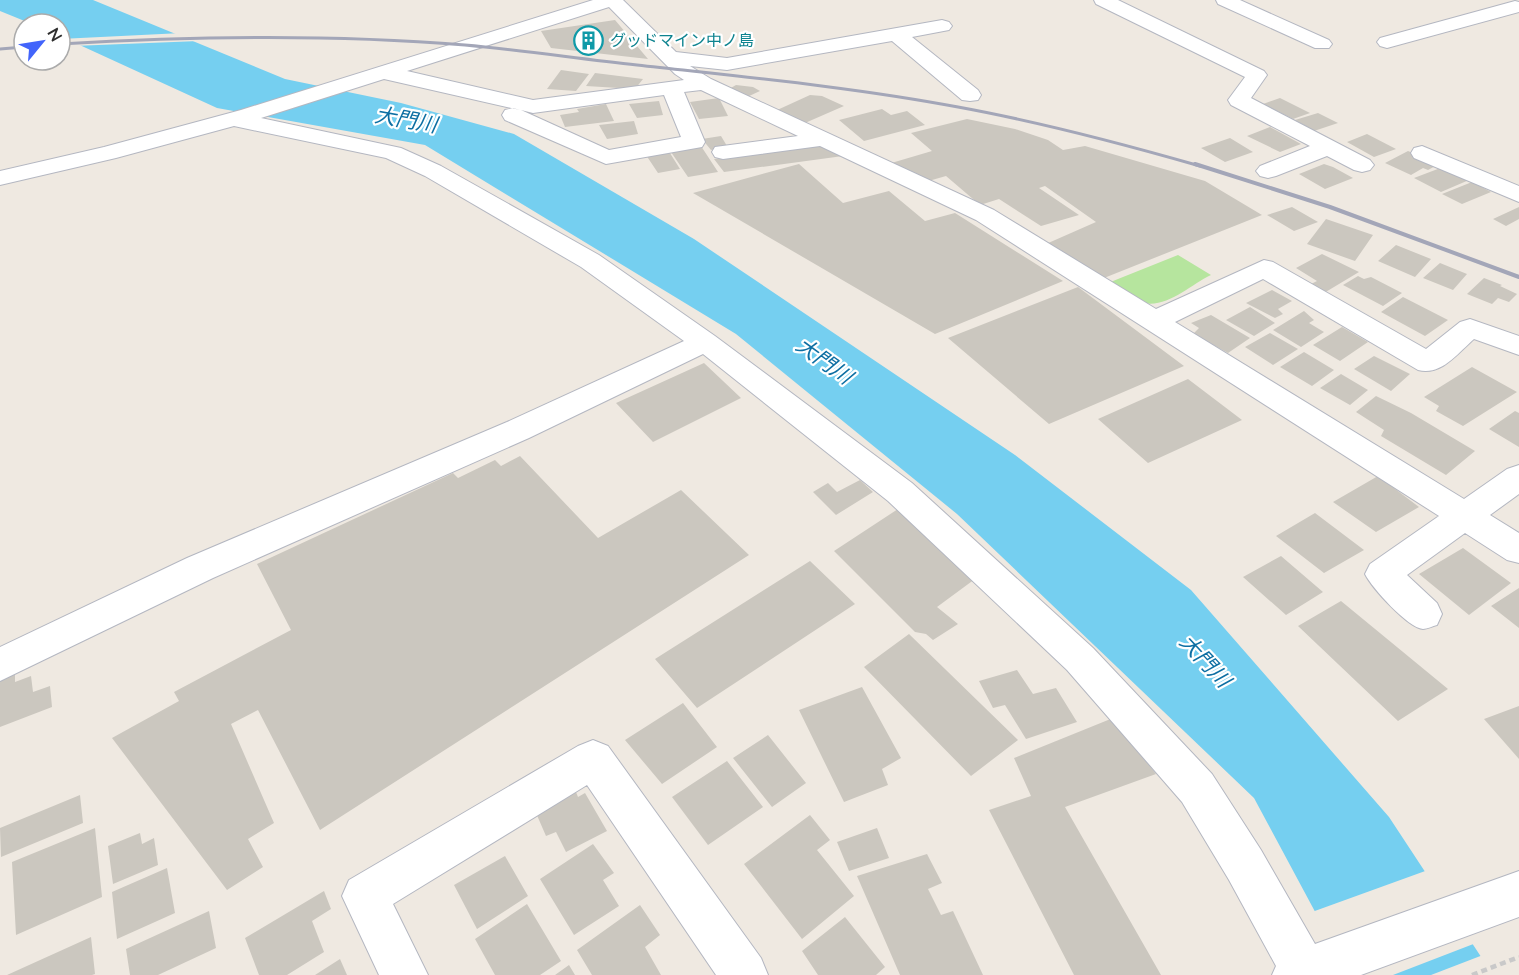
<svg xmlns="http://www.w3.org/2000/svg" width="1519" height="975" viewBox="0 0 1519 975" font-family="Lato,'Noto Sans JP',sans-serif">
  <rect width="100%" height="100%" fill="#efe9e1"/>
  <!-- green -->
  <path fill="#b6e59e" d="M1178,255L1211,275C1188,286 1164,312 1137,301C1127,297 1117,289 1108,283Z"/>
  <!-- water -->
  <path fill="#75cff0" d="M0,0H93L285,79L401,103L514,134L694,239L1015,455L1191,590L1389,817L1493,975H1349L1254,798L957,514L736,334L425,145L217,108L60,36V24H32L0,11Z"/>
  <!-- pier -->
  <path fill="#efe9e1" d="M182,33L199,41L73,46L60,39Z
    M1428,870L1476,943L1393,975H1345L1312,912Z
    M1483,955L1496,975H1431Z"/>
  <!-- building -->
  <path fill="#cbc7bf" d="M615,20L648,59L551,48L541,31Z
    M561,70L589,74L576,91L547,89Z
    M595,73L643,79L635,89L586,86Z
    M736,85L753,87L760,91L747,97L729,89Z
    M810,95L822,96L844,106L805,123L775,111Z
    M719,98L728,116L699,119L690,102Z
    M1280,98L1310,113L1293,119L1263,104Z
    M659,101L663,115L637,118L629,104Z
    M606,104L614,121L565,127L560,115L579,112L577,109Z
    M882,109L891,115L907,111L925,125L864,141L839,120Z
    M1318,113L1338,123L1314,131L1295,120Z
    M967,119L1015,129L1048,140L1063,150L1085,146L1205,181L1262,215L1104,278L1046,244L1096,222L1045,186L1039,188L1079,215L1041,226L999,199L980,205L946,176L925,182L888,164L932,151L911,133Z
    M634,121L638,134L607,139L599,125Z
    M1270,127L1301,144L1280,152L1247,136Z
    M1367,134L1396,149L1374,157L1347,142Z
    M721,136L727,146L711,150L702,139Z
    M1230,138L1253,152L1225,162L1201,148Z
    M822,145L843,156L724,172L714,159Z
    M701,146L718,172L688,177L671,152Z
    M668,150L680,169L658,173L646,155Z
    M1408,151L1439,164L1428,170L1423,168L1411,175L1385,163Z
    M799,164L843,203L889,191L925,221L955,213L1063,281L935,334L693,193Z
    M1324,164L1333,167L1353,178L1325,189L1299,174Z
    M1443,167L1469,180L1441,192L1414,178Z
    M1472,182L1491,192L1462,204L1442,194Z
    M1292,207L1318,222L1294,231L1267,215Z
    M1519,207V219L1506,226L1493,219Z
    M1326,219L1373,235L1355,261L1307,244Z
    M1396,245L1431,259L1415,277L1378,261Z
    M1322,254L1359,272L1324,293L1309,285L1317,281L1296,268Z
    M1440,263L1467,274L1453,290L1423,278Z
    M1358,276L1364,279L1371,277L1402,293L1383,306L1343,285Z
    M1484,278L1502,285L1500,286L1517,294L1509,302L1498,298L1492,304L1467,294Z
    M1078,287L1184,366L1049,424L948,338Z
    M1272,290L1292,301L1278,309L1283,314L1275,318L1246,303Z
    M1403,297L1448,320L1425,336L1381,312Z
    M1250,307L1275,323L1254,336L1226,320Z
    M1304,311L1314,320L1309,323L1324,332L1301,347L1273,330Z
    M1211,315L1250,338L1228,353L1193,334L1199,328L1191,323Z
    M1342,327L1368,342L1340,361L1313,345Z
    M1270,333L1298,349L1273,365L1245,347Z
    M1304,352L1334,370L1312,386L1280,367Z
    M1374,356L1410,374L1391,391L1354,369Z
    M704,363L741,398L653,442L616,403Z
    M1472,367L1517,392L1463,426L1436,411L1439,406L1424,397Z
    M1341,374L1368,390L1350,405L1320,388Z
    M1188,379L1242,420L1148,463L1098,419Z
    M1376,396L1411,413L1475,451L1446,475L1381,436L1384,430L1356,412Z
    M1515,411L1519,413V447L1489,429Z
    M520,456L598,538L681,490L749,555L320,830L258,710L231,724L274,823L248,839L263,867L227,890L112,738L179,701L174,692L291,630L257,564L453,473L458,478L495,460L501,466Z
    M1378,476L1419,507L1376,532L1333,502Z
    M860,480L873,492L836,515L813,492L828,483L837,492Z
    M898,509L975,579L937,607L958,624L933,640L926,634L915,632L834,551Z
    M1315,513L1364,550L1324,573L1276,536Z
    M1463,548L1511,583L1469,615L1419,574Z
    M1281,556L1323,592L1286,615L1243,577Z
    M810,561L855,604L697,708L655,659Z
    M1519,588V628L1491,606Z
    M1341,601L1448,689L1398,721L1298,626Z
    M909,634L1018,740L971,776L864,667Z
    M1017,670L1033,694L1056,688L1077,722L1026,739L1005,705L993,708L979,681Z
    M15,673V682L31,676L33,692L50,686L52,707L0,727V679Z
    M862,687L901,758L882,769L888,785L844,802L799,710Z
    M683,703L717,747L662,784L625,740Z
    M1519,706V759L1484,719Z
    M1113,718L1156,774L1065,807L1161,975H1074L989,810L1031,796L1014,758Z
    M768,735L806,783L772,807L733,758Z
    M727,761L763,807L708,845L672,797Z
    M574,787L578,797L585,793L607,831L566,852L556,832L546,836L536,813L560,802L557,795Z
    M80,795L83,823L1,857L0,828Z
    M810,815L830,840L817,850L854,896L802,939L744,864Z
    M95,828L102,897L16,935L12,862Z
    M877,828L889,858L849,871L837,842Z
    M140,833L142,844L154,838L158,865L113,884L108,846Z
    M593,844L614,873L603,880L619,906L574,935L540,879Z
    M927,854L942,883L928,889L941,915L953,911L983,975H900L857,876Z
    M505,856L528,896L477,929L454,885Z
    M167,868L175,913L117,939L112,892Z
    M324,891L331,909L312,921L324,952L287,975H259L245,938Z
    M527,904L561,961L540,975H495L475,939Z
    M640,905L660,935L645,947L661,975H592L577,950Z
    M209,911L216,948L158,975H130L126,949Z
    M845,917L885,967L876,975H818L802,951Z
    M91,937L95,974L92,975H7Z
    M340,959L347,975H315Z
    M569,965L575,975H555Z"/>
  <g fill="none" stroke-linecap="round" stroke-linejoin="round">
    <defs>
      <path id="street" d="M593,0H623L676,52L727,58L942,20L949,22L952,26L949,30L912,37L978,90L981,95L978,100L970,101L962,100L892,41L727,70L690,66L711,79L994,210L1156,309L1264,260L1273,262L1426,349L1460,322L1470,319L1519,336V355L1474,339C1457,354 1441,376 1418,370L1263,279L1175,322L1464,499L1507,469L1519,465V494L1490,515L1519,533V563L1507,560L1465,533L1407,575L1437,603L1442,614L1437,625C1433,626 1427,629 1423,629C1408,628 1372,588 1365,574L1370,564L1439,516L976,220L820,146L723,159L715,157L712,152L715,147L798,136L701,90L684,92L705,142L702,147L606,164L505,120L502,115L505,110L513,108L520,110L384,79L261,118L401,148L441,166L599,255L715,336L912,483L1093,648L1212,774L1261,850L1315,944L1519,871V917L1361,975H1272L1276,966L1229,880L1182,802L1067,670L888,501L703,354L529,438L213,578L0,681V647L187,558L507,422L684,341L581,267L425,176L386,158L234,126L116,158L0,185V171L104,147L241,110ZM609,7L675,74L684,80L533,100L407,71ZM664,95L681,137L609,150L521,110L533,113Z
        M1094,0H1118L1264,71L1267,75L1251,98L1370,160L1374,165L1370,170L1362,172L1354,170L1327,156L1276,176L1268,178L1260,176L1256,171L1260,166L1310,146L1231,105L1228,100L1245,77L1096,4Z
        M1216,0H1240L1329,40L1332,44L1329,48H1315L1218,4Z
        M1515,1L1519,2V12L1387,48L1380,46L1377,42L1380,38Z
        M1422,146L1519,186V202L1414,158L1411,153L1414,148Z
        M593,740L608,746L761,958L768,975H716L587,785L393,904L428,975H379L342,896L349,880L578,746Z"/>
    </defs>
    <!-- street casing -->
    <use href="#street" stroke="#b4b7c1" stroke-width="2"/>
    <!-- path -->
    <path stroke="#c9c9c9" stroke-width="4.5" stroke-dasharray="6 4" stroke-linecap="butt" d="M1472,975L1519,957"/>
    <!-- street -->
    <use href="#street" fill="#fff" fill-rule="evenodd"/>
    <!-- rail-far1 -->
    <path stroke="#a3a6b8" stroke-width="3" d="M60,44C195,36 330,34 465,45C522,50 580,59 637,65C744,77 852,87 958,107C1040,122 1120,143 1200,166
      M0,49L24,47"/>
    <!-- rail -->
    <path stroke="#a3a6b8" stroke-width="4" d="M1195,164L1330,207L1519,277"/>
  </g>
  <!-- icons -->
  <defs>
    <symbol id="building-ring" viewBox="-11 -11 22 22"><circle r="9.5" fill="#fff" stroke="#0f9aa8" stroke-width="1.5"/><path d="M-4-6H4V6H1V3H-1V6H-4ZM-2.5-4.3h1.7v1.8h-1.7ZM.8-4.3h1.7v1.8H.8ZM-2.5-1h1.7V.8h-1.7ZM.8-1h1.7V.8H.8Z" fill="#0f9aa8"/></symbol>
  </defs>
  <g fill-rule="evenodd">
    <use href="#building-ring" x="572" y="24" width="33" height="33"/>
  </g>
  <g text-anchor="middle" stroke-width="4.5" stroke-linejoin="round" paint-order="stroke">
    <!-- far-culture labels -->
    <g font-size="16" fill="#0d838f" stroke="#fff" text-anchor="start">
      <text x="610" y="46">グッドマイン中ノ島</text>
    </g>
    <!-- water labels -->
    <g font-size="21" font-style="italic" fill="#0d6fa3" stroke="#fff">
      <text transform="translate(406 120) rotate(10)" y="7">大門川</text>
      <text transform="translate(824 361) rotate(36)" y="7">大門川</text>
      <text transform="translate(1205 661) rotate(47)" y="7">大門川</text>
    </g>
  </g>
  <!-- north arrow -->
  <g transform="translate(42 42) rotate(60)"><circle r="28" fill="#ffffff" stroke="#ababab" stroke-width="1.5"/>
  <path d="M0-4.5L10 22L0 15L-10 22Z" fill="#4264fb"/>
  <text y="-9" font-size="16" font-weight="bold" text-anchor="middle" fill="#2e2e2e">N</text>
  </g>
</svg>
